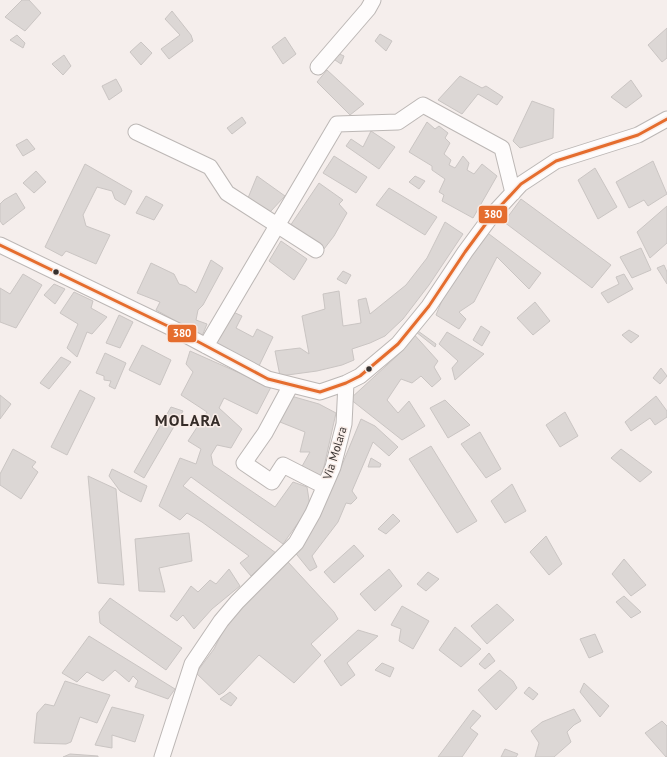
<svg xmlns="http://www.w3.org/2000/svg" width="667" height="757" viewBox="0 0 667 757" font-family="'PT Sans',sans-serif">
  <rect width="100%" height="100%" fill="#f5eeec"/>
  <!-- building -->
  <path fill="#dcd7d5" stroke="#cac5c3" d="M22,0H29L41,13L25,31L5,17Z
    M172,11L191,35L193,41L169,59L161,49L180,35L165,19Z
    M667,28V58L662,62L648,45Z
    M380,34L392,41L386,51L375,41Z
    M17,35L25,43L23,48L10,40Z
    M285,37L296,54L283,64L272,47Z
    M141,42L152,53L141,65L130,52Z
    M333,51L344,56L341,64L329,56Z
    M64,55L71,66L63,75L52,64Z
    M327,70L364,104L350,115L317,82Z
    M460,76L482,88L486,86L503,97L497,105L478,94L462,114L438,100Z
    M116,79L121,88L122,91L109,100L102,86Z
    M631,80L642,96L626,108L611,97Z
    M532,101L554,109L553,138L520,148L513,141Z
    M242,117L246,123L232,134L227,128Z
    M427,122L435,129L439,126L448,133L445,138L450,143L444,154L451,160L449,165L455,168L463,156L469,163L467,170L474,174L482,164L497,176L473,218L442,201L444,195L439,192L445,179L432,170V166L409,152Z
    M371,131L395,147L379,169L346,146L351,139L363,147Z
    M27,139L35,149L23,156L16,145Z
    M334,156L367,177L356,193L323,173Z
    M653,161L667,194L648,206L644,200L629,208L616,182Z
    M85,164L132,191L125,205L115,199L112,191L97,187L83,215L86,226L110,235L96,264L66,251L62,256L45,247Z
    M595,168L617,207L598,219L578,180Z
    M36,171L46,182L34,193L23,183Z
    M257,176L285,196L270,212L248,198Z
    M415,176L425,181L419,189L409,182Z
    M319,183L343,200L339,204L347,213L334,236L324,249L290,226Z
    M389,188L437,217L425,235L376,205Z
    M16,193L25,208L3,225L0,221V204L4,200Z
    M146,196L163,205L154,220L136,213Z
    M521,199L611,265L592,288L504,222Z
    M667,206V243L650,258L637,232Z
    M445,222L463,234L429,285L403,319L385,336L370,343L352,349L354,360L342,365L317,371L280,376L275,351L300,348L309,354L302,316L325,309L323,294L339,291L343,326L361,323L358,300L366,298L370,314L406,285L427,258Z
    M485,231L541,273L529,289L497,257L474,302L459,312L466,319L459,329L436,315L447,288Z
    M281,241L307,259L294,280L269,261Z
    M641,248L651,270L632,278L620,257Z
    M211,260L223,268L203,305L198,310L196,320L207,324L200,341L189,332L190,329L156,310L160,302L137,293L151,263L174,274L179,284L186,286L196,293Z
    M664,265L667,272V284L657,268Z
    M343,271L351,275L346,284L337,279Z
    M23,274L42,285L16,328L0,322V288L10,294Z
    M624,274L633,289L608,303L601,293L619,284L616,277Z
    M54,284L65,289L55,304L44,295Z
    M74,292L93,301L91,308L107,317L92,334L87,332L77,357L67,348L78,324L60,313Z
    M535,302L550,321L533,335L517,318Z
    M231,311L242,316L236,328L253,337L257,329L273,337L258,368L213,347Z
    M119,315L133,322L120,348L106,343Z
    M481,326L490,332L482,346L473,340Z
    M629,330L639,336L631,343L622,335Z
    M411,331L438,361L434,367L441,379L432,387L421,376L412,383L401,379L387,400L398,413L409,401L425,426L402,440L350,399L399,354Z
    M418,331L436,344L435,347L416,332Z
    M447,332L484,354L455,380L452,368L458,361L439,344Z
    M142,345L171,360L160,385L129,370Z
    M190,351L271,387L257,414L224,398L219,408L242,429L231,448L217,445L211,455L213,465L275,507L293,482L307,487L310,506L283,544L191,477L183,486L276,553L251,576L240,563L249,556L202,522L187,513L180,520L159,506L180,458L196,464L201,449L188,441L207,412L181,395L193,372L186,364Z
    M105,353L126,363L115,389L109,386L111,381L104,380V376L96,373Z
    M61,357L71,362L49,389L40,383Z
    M661,368L667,376L660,384L653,378Z
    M80,390L95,398L67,455L51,447Z
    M0,395L11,404L0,419Z
    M291,396L319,404L336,413L321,480L300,470L310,452H300L305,432L280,422Z
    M656,396L667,411V417L655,425L650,418L631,431L625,422Z
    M445,400L470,425L448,438L430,408Z
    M171,407L183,411L144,478L134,472Z
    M565,412L578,436L560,447L546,425Z
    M361,419L375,426L398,447L389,456L373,442L352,491L357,498L351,504L346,503L338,522L312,556L317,567L310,571L293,550L317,519L337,477Z
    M480,432L501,469L486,478L461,444Z
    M431,446L477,521L457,533L409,459Z
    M13,449L36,462L32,467L38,472L21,499L0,485V474Z
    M621,449L652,472L640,482L611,458Z
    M371,458L381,464L380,467H368Z
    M112,469L147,486L141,502L120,491L109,476Z
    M88,476L116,489L124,585L98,583Z
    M512,484L526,511L505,523L491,501Z
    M393,514L400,521L386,534L378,529Z
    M189,533L192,561L159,568L165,592L139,591L135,539Z
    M546,536L562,564L549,575L530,552Z
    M354,545L364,556L334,583L324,572Z
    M624,559L646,585L631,596L612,574Z
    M288,562L334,612L338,619L311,644L321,655L294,683L259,655L224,692L219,695L196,673L214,649L230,617L276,571Z
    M229,569L240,586L212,609L194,629L183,615L177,621L170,616L191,586L198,592L210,580L216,584Z
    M389,569L402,586L375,611L360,594Z
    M428,572L439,579L426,591L417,584Z
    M624,596L641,612L631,618L616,602Z
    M110,598L182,648L166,670L100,623L99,612Z
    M497,604L514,620L487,644L471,626Z
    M402,606L429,621L413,649L399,641L401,629L391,625Z
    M455,627L481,649L461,667L439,650Z
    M358,630L378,636L347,663L355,675L341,686L324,661Z
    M595,634L603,652L589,658L580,639Z
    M89,636L175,689L168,699L135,687L138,681L133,676L129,682L115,670L103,681L87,672L77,682L62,673Z
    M489,653L495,661L485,669L479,664Z
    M382,663L394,668L390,677L375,670Z
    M500,670L513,681L517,688L496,710L478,690Z
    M65,681L110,695L97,723L80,717L71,742L66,744L34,743L37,713L45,704L54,706Z
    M584,683L609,706L600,717L580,692Z
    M529,687L538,694L533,700L524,693Z
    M230,692L237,698L231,706L220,699Z
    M112,707L144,715L135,742L112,735V748L95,745Z
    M574,709L581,721L574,725L567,732L571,742L554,757H535L539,743L531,731L542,722Z
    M473,710L481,716L470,728L478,734L462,757H438Z
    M662,721L667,726V756L666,757L645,733Z
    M505,749L518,754L516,757H501Z
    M70,754L98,756V757H63Z"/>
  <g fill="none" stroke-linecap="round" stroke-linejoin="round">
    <defs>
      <path id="minor" d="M318,67L368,9L373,0
        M136,132L210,167L227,193L316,250
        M0,245L178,331L268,379L320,392L346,383L360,376L398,344L429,306L465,252L493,214L521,184L556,161L638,135L667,119
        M206,346L337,124L398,122L423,105L502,148L513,193
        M291,385L265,433L244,463L272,482L283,465L324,486
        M162,757L192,664L221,621L237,602L296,543L313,513L333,467L344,424L346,383"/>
    </defs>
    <!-- minor casing -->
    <use href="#minor" stroke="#bcb7b5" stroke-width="17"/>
    <!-- minor -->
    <use href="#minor" stroke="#fefcfc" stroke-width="15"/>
    <defs>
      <path id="bus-1" d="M0,245L178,331L268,379L320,392L346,383L360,376L398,344L429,306L465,252L493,214L521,184L556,161L638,135L667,119"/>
    </defs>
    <!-- bus-1 casing -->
    <use href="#bus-1" stroke="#f9ede8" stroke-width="6"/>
    <!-- bus-1 -->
    <use href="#bus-1" stroke="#e56d2e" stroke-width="3"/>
  </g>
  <!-- markers -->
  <g fill="#373230" stroke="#f9ede8" stroke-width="1.5">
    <circle cx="56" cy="272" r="3.5"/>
    <circle cx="369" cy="369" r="3.5"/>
  </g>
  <g text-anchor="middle" stroke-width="3" stroke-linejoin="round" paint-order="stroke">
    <!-- street labels -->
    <g font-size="12" fill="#373230" stroke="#f9ede8">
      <text transform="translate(335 453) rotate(-73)" y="4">Via Molara</text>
    </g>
    <!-- district labels -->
    <g font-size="16" font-weight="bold" letter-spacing="1" fill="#352c28" stroke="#f9ede8">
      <text x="188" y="426">MOLARA</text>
    </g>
  </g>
  <g stroke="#f9ede8" stroke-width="1.5">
    <rect x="478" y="205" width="30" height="19" rx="4" fill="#e56d2e"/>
    <rect x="167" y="324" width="30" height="19" rx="4" fill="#e56d2e"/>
  </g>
  <g font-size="11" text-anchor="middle" font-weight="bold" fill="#fff">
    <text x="493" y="218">380</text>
    <text x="182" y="337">380</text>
  </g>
</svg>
